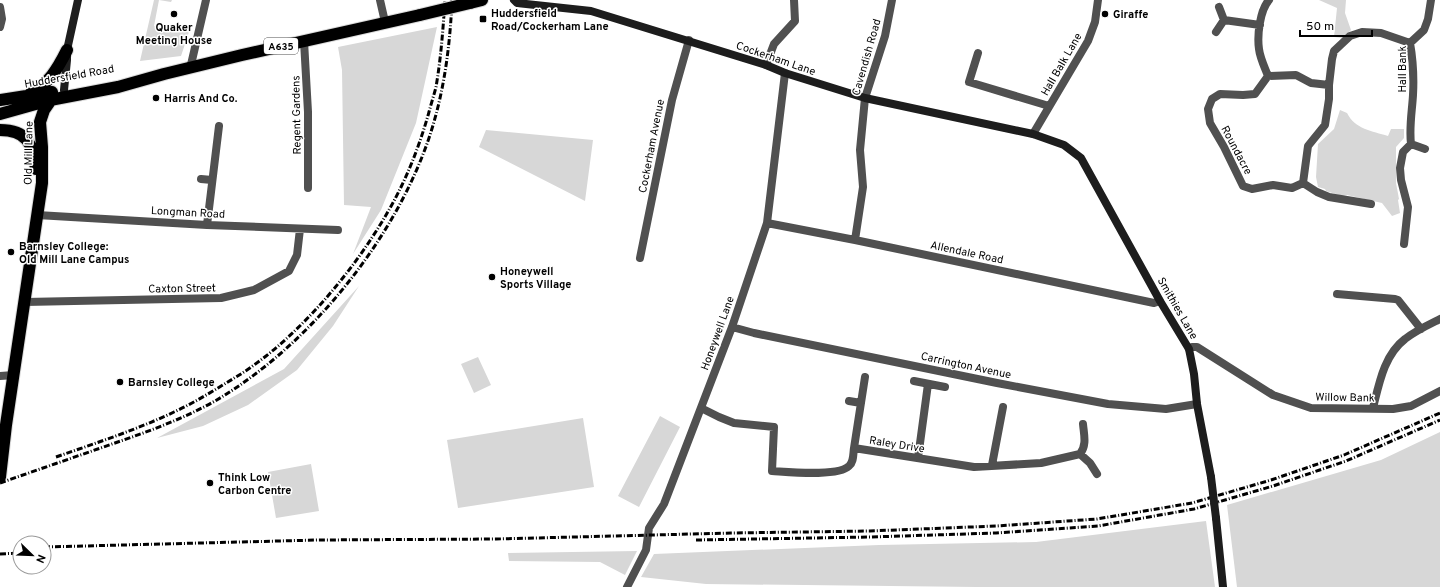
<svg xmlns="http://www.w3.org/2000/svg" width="1440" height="587" viewBox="0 0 1440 587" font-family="Overpass,sans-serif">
  <rect width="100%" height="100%" fill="#fff"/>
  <!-- green -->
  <path fill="#d7d7d7" d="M154,0H172L171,2L159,0L154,26L189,32L181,56L140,61Z
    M1319,0H1346L1345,13L1351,30L1343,38L1334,37L1337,8Z
    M437,27L416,123L381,210L353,254L371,207L344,205L342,70L338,47Z
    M1340,110L1347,113C1355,129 1372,131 1388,136L1391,129H1404V138L1396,147V183L1399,199L1398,200L1400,213L1392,216L1382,203L1347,195L1342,196L1326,191L1325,189L1318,187L1316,177L1318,144L1334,129Z
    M486,130L593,140L585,201L479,147Z
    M359,286L333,326L297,370L248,405L203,426L157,438L284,369Z
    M478,357L491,385L474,393L461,364Z
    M660,416L680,427L639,507L618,496Z
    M583,418L594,487L458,508L447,440Z
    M1440,432V587H1237L1227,505L1381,460Z
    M311,464L319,511L276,518L268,472Z
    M1206,521L1215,587H976L706,584L641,577L654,554L879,545L1036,542Z
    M637,551L625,575L600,562L509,561L508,553Z"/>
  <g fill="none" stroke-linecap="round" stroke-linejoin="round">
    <defs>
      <path id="highway" d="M470,3L482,0
        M30,94C49,83 57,70 67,50
        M0,100L52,92
        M0,114L50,100L118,87L164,74L242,55L420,15
        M0,130C27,130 33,144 36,169
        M0,477L6,425L42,183V147L40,122L44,110L53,97"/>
    </defs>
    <!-- highway casing -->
    <use href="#highway" stroke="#dbdbdb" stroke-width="14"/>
    <!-- street -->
    <path stroke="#505050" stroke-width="8" d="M380,0L385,22
      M0,7L2,19L0,27
      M1219,7L1224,20
      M1216,32L1224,20L1260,25
      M304,41L308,112V188
      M1410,43C1413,60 1414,77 1413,95C1412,112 1409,127 1411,144
      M1410,43L1424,30L1428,19L1431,0
      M978,53L969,82L1049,106
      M766,65L774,44L795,21L794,0
      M190,69L206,0
      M1268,76L1255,94L1243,95L1220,94L1212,99L1208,109L1210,123L1224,147L1243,186L1252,189L1273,185L1292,188L1303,183L1308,146L1325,125L1329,99V85L1332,59L1334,51L1350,36L1362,32L1381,33L1410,43
      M1268,76C1265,68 1260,58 1259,49C1257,35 1260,10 1269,0
      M1268,76L1296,75L1311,83L1329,85
      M1033,134L1088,41L1095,22L1098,0
      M201,179L212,180
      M1303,183L1317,192L1329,197L1371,204
      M37,215L207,225L338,230
      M767,223L855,240L1154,303L1160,301
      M207,225L219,126
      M855,240L863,187L860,150L865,98L885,36L892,0
      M1404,244L1408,207L1401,180L1400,168L1403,152L1411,144L1425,149
      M640,258L672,100L689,40
      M1337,294L1395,299L1398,300L1421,329
      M25,302L221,298L254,290L289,271L297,255L300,229
      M732,327L754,333L997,383L1108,404L1166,409L1197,404
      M1189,349L1192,347H1197L1273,395L1311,408L1393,409L1411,406L1440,391
      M0,376L14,375
      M914,381L945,387
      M849,401L861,403
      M701,408L719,417L734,423L774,427L772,471C789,472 838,477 849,466C854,462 853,454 854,448L974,467L1041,463L1080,454C1087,445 1084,435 1083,424
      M1373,408C1379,384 1384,355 1405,339C1415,331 1428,325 1440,319
      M854,448L865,377
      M1080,454L1090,463L1097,474
      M918,458L928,384
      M992,465L1003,407
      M627,587L646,550L649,528L664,504L732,327L767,223L785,73"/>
    <!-- secondary -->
    <path stroke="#1d1d1d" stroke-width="8" d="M514,0L517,3L591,11L766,65L785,73L865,98L1033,134L1064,145L1081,158L1160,301L1189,349L1194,374L1197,404L1211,477
      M64,90L67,60V50L78,0
      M1216,518L1223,587"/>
    <!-- highway -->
    <use href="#highway" stroke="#000" stroke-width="12"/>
    <!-- rail -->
    <path stroke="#000" stroke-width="3" stroke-dasharray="6 2 1 2" stroke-linecap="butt" d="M56,457C96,443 136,430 174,412C196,402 216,389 236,377C302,337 369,254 402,185C413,162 422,137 429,112C431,104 434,95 436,87C441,58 443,29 445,0
      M0,483C37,470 75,457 112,444C147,432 183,419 215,401C309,346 394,241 429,138C444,93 450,47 452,0
      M696,540L870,537L996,533L1098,526L1194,509L1273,486L1346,461L1440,420
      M44,547L318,540L496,539L731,533L870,531L996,526L1097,519L1192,503L1271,480L1344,455L1440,413
      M0,554L20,553"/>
    <defs>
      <path id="highway-bridge" d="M420,15L470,3"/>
    </defs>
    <!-- highway-bridge casing -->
    <use href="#highway-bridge" stroke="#dbdbdb" stroke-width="14" stroke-linecap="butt"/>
    <!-- secondary-bridge -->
    <path stroke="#1d1d1d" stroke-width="8" d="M1211,477L1216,518"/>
    <!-- highway-bridge -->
    <use href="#highway-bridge" stroke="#000" stroke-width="12"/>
  </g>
  <!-- markers -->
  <g fill="#000" stroke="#fff" stroke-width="1.5">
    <circle cx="174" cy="14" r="4"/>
    <circle cx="1105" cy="14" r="4"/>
    <rect x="479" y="15" width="8" height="8" rx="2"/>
    <circle cx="156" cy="98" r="4"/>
    <circle cx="11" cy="252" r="4"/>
    <circle cx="492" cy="277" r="4"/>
    <circle cx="120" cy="382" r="4"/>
    <circle cx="210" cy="483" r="4"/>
  </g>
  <g text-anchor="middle" stroke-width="3" stroke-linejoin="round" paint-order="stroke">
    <!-- shield labels -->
    <rect fill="#fff" stroke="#4c4c4c" stroke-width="1" x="264" y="38" width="34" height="16" rx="3"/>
    <g font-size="10" font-weight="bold" fill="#000">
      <text x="281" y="50">A635</text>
    </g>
    <!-- poi labels -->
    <g font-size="11" font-weight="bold" fill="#000" stroke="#fff" text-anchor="start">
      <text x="491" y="17">Huddersfield<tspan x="491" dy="13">Road/Cockerham Lane</tspan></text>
      <text x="1113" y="18">Giraffe</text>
      <text x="174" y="31" text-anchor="middle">Quaker<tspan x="174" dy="13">Meeting House</tspan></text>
      <text x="164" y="102">Harris And Co.</text>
      <text x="19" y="250">Barnsley College:<tspan x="19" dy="13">Old Mill Lane Campus</tspan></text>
      <text x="500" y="275">Honeywell<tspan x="500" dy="13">Sports Village</tspan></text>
      <text x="128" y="386">Barnsley College</text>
      <text x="218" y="481">Think Low<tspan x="218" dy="13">Carbon Centre</tspan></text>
    </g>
    <!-- street labels -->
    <g font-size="11" fill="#000" stroke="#fff">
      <text transform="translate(866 57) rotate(-74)" y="4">Cavendish Road</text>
      <text transform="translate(776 58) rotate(19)" y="4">Cockerham Lane</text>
      <text transform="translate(1061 64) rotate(-60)" y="4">Hall Balk Lane</text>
      <text transform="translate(1402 69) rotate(-90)" y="4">Hall Bank</text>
      <text transform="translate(69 76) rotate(-10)" y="4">Huddersfield Road</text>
      <text transform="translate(296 115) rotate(-91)" y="4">Regent Gardens</text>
      <text transform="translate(651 146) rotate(-79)" y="4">Cockerham Avenue</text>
      <text transform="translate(1237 150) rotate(62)" y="4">Roundacre</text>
      <text transform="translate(28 153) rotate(-89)" y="4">Old Mill Lane</text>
      <text transform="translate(188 212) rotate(3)" y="4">Longman Road</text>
      <text transform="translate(967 252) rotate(12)" y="4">Allendale Road</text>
      <text transform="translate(182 288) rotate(-1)" y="4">Caxton Street</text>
      <text transform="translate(1178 308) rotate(60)" y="4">Smithies Lane</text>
      <text transform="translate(717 333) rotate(-70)" y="4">Honeywell Lane</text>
      <text transform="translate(966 365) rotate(12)" y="4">Carrington Avenue</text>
      <text transform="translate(1345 397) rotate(1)" y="4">Willow Bank</text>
      <text transform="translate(897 444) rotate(9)" y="4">Raley Drive</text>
    </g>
  </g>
  <!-- north arrow -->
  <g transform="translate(32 555) rotate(113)"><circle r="19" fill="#ffffff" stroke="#999999"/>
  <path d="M0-3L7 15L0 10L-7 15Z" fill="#000000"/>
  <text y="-6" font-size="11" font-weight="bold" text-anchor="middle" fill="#000000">N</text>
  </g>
  <!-- scale -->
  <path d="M1300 30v6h72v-6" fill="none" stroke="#000000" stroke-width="2"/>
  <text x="1306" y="30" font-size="12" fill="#000000" stroke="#ffffff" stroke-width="3" paint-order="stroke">50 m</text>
</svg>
